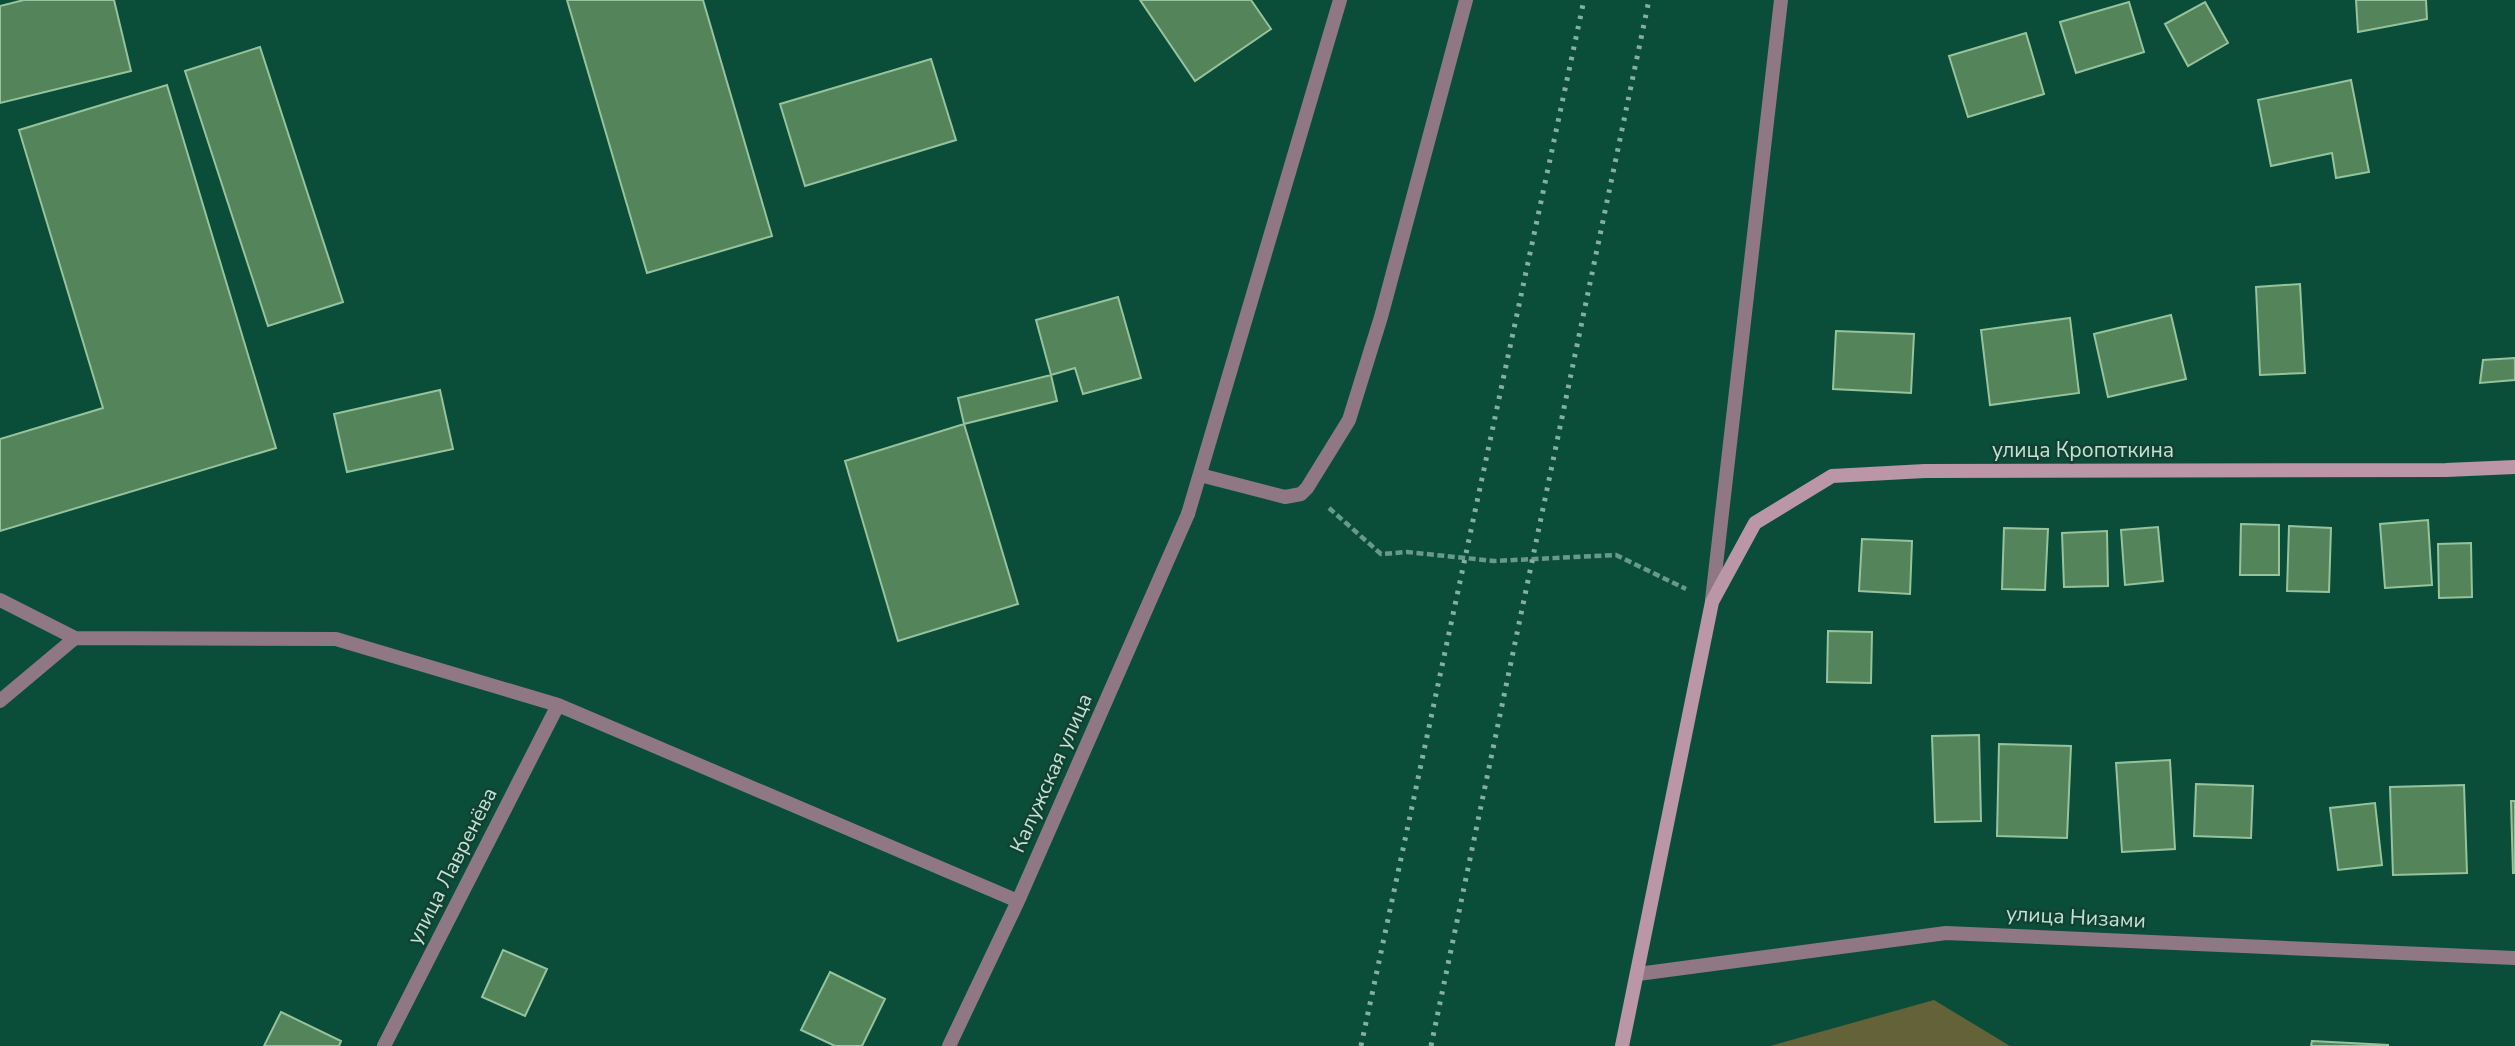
<svg xmlns="http://www.w3.org/2000/svg" width="2515" height="1046" viewBox="0 0 2515 1046" font-family="'Nunito Sans',sans-serif">
  <rect width="100%" height="100%" fill="#0a4e3a"/>
  <!-- green -->
  <path fill="#636238" d="M1934,1000L2010,1046H1770Z"/>
  <!-- building -->
  <path fill="#53845a" stroke="#97c39c" stroke-width="2" d="M24,0H114L131,71L0,103V6Z
    M567,0H703L772,236L647,273Z
    M1140,0H1251L1271,29L1195,81Z
    M2356,0H2426L2427,19L2358,32Z
    M2129,2L2144,52L2076,73L2060,22Z
    M2205,2L2228,43L2188,66L2165,24Z
    M2026,33L2044,94L1968,117L1949,56Z
    M260,47L343,302L268,326L185,71Z
    M931,59L956,140L805,186L780,104Z
    M2351,80L2369,172L2336,178L2332,153L2271,166L2258,100Z
    M167,85L276,448L0,531V439L103,408L19,130Z
    M2300,284L2305,373L2260,375L2256,287Z
    M1118,297L1141,378L1083,394L1075,368L1051,375L1036,320Z
    M2171,315L2186,379L2108,397L2094,334Z
    M2070,318L2079,393L1990,405L1981,330Z
    M1836,331L1914,334L1911,393L1833,389Z
    M2515,358V380L2480,383L2483,360Z
    M1051,375L1057,401L964,424L958,398Z
    M440,390L453,449L347,472L334,414Z
    M964,424L1018,604L898,641L845,461Z
    M2428,520L2432,585L2385,588L2380,524Z
    M2241,524L2279,525V575H2240Z
    M2289,526L2331,528L2329,592L2287,591Z
    M2158,527L2163,581L2125,585L2121,530Z
    M2004,528L2048,529L2045,590L2002,589Z
    M2107,531L2108,586L2064,587L2062,533Z
    M1862,539L1912,541L1910,594L1859,591Z
    M2471,543L2472,597L2439,598L2438,544Z
    M1828,631L1872,632L1871,683L1827,682Z
    M1979,735L1981,821L1935,822L1932,736Z
    M1999,744L2071,746L2067,838L1997,836Z
    M2170,760L2175,849L2122,852L2116,763Z
    M2196,784L2253,786L2251,838L2194,836Z
    M2464,785L2467,873L2393,875L2390,787Z
    M2511,801H2515V873H2513Z
    M2375,803L2382,865L2338,870L2330,808Z
    M503,950L547,969L525,1016L482,997Z
    M830,972L885,999L862,1046H835L801,1030Z
    M281,1012L341,1041L339,1046H264Z
    M2312,1041L2388,1045V1046H2311Z"/>
  <g fill="none" stroke-linecap="round" stroke-linejoin="round">
    <!-- path -->
    <path stroke="#699989" stroke-width="4.5" stroke-dasharray="7 3.5" stroke-linecap="butt" d="M1329,508L1381,554L1407,552L1494,561L1616,555L1686,589"/>
    <!-- lane -->
    <path stroke="#8f7883" stroke-width="14" d="M1188,514L1340,0"/>
    <!-- street -->
    <path stroke="#8f7883" stroke-width="14" d="M1200,475L1285,497L1301,494L1307,488L1349,420L1381,317L1466,0
      M0,600L75,638L336,639L558,705L1018,901
      M1712,600L1781,0
      M0,701L75,638
      M1638,974L1946,933L2515,958
      M384,1046L558,705
      M949,1046L1018,901L1188,514"/>
    <!-- secondary -->
    <path stroke="#ba96a7" stroke-width="14" d="M1622,1046L1712,602L1755,523L1832,476L1925,471L2446,470L2515,467"/>
    <!-- rail -->
    <path stroke="#85b0a0" stroke-width="5" stroke-dasharray="3.5 7" stroke-linecap="butt" d="M1361,1046L1584,0
      M1431,1046L1649,0"/>
  </g>
  <g text-anchor="middle" stroke-width="5" stroke-linejoin="round" paint-order="stroke">
    <!-- street labels -->
    <g font-size="21" fill="#c3e1d4" stroke="#124132">
      <text x="2083" y="457">улица Кропоткина</text>
      <text transform="translate(1051 773) rotate(-66)" y="7">Калужская улица</text>
      <text transform="translate(452 866) rotate(-63)" y="7">улица Лавренёва</text>
      <text transform="translate(2076 917) rotate(3)" y="7">улица Низами</text>
    </g>
  </g>
</svg>
